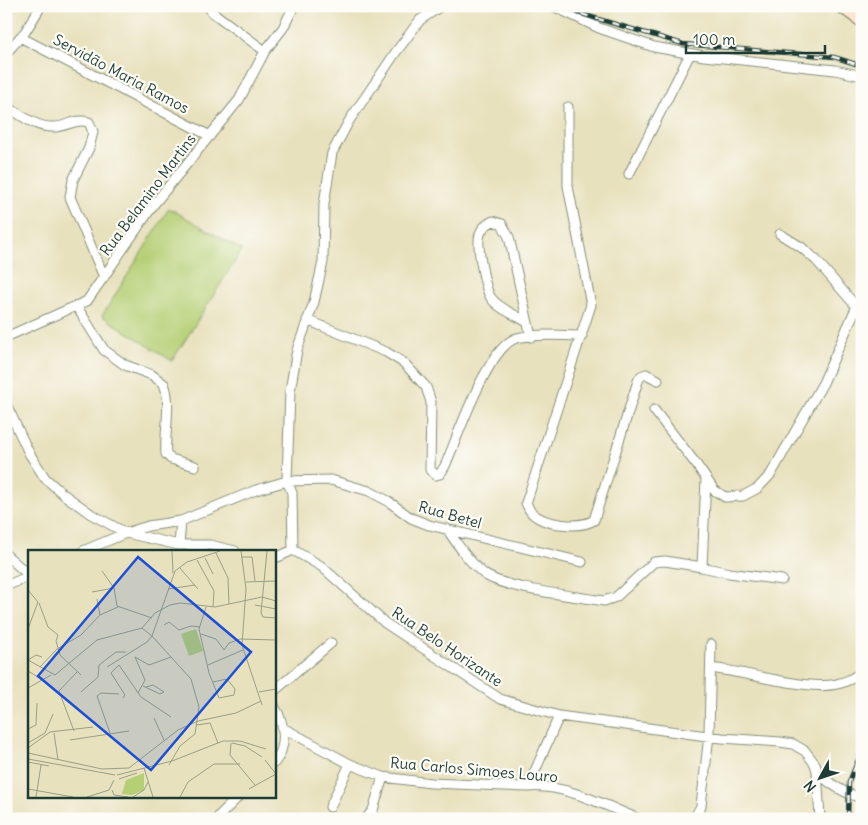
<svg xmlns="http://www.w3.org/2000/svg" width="868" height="825" viewBox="0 0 868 825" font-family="Delius,sans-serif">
  <rect width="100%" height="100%" fill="#fdfcf7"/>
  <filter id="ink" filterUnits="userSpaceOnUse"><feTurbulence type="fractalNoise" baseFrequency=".02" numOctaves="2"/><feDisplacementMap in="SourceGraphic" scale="10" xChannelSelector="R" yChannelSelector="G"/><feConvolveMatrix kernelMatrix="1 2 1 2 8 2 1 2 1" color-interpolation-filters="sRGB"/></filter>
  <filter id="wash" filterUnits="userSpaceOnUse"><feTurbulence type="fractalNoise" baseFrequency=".0096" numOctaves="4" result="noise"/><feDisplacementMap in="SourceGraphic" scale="20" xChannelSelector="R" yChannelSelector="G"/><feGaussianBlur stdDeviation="1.12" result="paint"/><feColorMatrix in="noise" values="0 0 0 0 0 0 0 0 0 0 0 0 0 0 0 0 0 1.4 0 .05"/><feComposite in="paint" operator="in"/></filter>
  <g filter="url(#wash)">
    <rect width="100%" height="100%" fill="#e8e1bd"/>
    <!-- park -->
    <path fill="#b5cf75" stroke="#6a8654" d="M169,208L242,250L172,361L102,316Z"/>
  </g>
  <g filter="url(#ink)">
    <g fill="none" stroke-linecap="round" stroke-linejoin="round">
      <defs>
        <path id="minor" d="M208,6L212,12L265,51
          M553,6L599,28L654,47L704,56L835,70L862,76
          M20,37L210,136
          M6,53L25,32L41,6
          M6,106C21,115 36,128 54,127C68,127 74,118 89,122L93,132L89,148L73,180L70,197L104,277
          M568,107V186L591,305L526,503C528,506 529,511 532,513C544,525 580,529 594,520L638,381L641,376L646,374L658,380
          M629,174L690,54
          M780,234L801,247L816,260L862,313
          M77,307L104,350L125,365L152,375L164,384C172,403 164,432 166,454L171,459L195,466
          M307,320L386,352L404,363L426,387L431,402L430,470L436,475L440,474L445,466C457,439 488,345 517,338C536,333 562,336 582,336
          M527,322C516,315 499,309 491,298C485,289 476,245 480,234C482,227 487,224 493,221L502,224L509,237L531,337
          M6,337L87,301L154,204L239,100L265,51L283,28L294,6
          M6,404L29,453L45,478L63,494L91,514L126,533L179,545H210L235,551
          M654,410L696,464L714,490L725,497L743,496L758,488L771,474L823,383L856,308
          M447,529C458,545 468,561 484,574C504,589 576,596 604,601L616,597L654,562L665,561L702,567L729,573L782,580
          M179,545L181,521
          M293,550L292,493L287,481L331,480L369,491L388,501L411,518L429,525L582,562
          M83,551L126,533L148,526L181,521L256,490L287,481L290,391L297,350L314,302L323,262L324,204L332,153L349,121L396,52L420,20L441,6
          M6,555L29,575
          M274,557H278L293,550L321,566L385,623L500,699L559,716L722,738L780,742L793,744L805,751L815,764L817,771L820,819
          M702,567L706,479
          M6,586L29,576
          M711,668C733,671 754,676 776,680C804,685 839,693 862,671
          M274,691L331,643
          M274,706C285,723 288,747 274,763
          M283,728L350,764L383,777L431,783L528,787C563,783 606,806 639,819
          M817,771C830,785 843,793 862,798
          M528,787L559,716
          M330,807L350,764
          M218,819L219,816L239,796
          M366,819L373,810L383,777
          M694,819L701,806L709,735L711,644"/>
        <path id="secondary" d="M841,6L862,21"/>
      </defs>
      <!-- minor casing -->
      <use href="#minor" stroke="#848f78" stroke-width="11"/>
      <!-- secondary casing -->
      <use href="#secondary" stroke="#848f78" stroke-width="15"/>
      <!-- minor -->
      <use href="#minor" stroke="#fff" stroke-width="9"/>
      <!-- secondary -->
      <use href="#secondary" stroke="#fbe5cf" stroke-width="12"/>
      <defs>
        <path id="rail" d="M567,6L578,13L683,44L834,57L862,66
          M848,819L849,782L862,750"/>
      </defs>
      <!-- rail casing -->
      <use href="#rail" stroke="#1f3d34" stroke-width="4.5"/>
      <!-- rail -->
      <use href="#rail" stroke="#fdfcf7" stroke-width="2.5" stroke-dasharray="8" stroke-linecap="butt"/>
    </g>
  </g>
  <g text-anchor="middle" stroke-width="4.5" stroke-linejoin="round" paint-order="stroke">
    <!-- street labels -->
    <g font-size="15" fill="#1f3d34" stroke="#fdfcf7">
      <text transform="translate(121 74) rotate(28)" y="5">Servidão Maria Ramos</text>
      <text transform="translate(148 195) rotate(-53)" y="5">Rua Belamino Martins</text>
      <text transform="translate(450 515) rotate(16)" y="5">Rua Betel</text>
      <text transform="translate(447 647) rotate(34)" y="5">Rua Belo Horizante</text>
      <text transform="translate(474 770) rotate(5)" y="5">Rua Carlos Simoes Louro</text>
    </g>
  </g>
  <!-- overview -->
  <g transform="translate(28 550)">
    <rect width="248" height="248" fill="#e8e1bd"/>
    <path d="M168,79L175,101L161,106L153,84ZM116,223V240L104,245L94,244L98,230Z" fill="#b5cf75"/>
    <path fill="none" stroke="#989f86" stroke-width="1" d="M144,1L145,23M213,1L218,39L214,95L234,155M239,1L233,63L235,67L248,68M188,3L200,28L201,54M213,7H224L227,31M177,8L185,24M169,10L186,41L185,57M151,17L170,39M74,21L86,38L89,56L124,68M218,32L248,31M140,39L167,35M0,40L10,52L0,79V96M64,42L86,38M69,49L72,65M11,53L20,77L30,85L28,91M227,55L248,59M178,57L171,79L181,123L191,148L206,145L207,139L199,129L185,132M136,75L141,72L151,80L163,76L172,77M173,84L188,89L196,100L201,93L212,89L248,90M28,91L32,105L53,125M0,110L27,125L69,90L114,78L127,63L142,55L152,53L187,57L234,47L248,51M0,110L8,105L14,107M180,115L215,100M12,117L29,99L53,85L72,65L90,57M79,117L119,92L124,86L114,78M0,121L13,129M115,136L132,144L136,142M118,137L125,135L136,142M0,138L23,125M53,142L70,127L71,115L88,102H98M231,142L248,139M110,143L117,130L107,107L121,115L143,107M95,148L97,145L83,123L91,115L113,147L143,167M126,168L136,190M169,175L182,173L190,193M0,179L8,175L9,153M46,181L31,141L49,122M26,183L30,210M82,183L69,146L73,143L91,144M42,190L101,181M0,193L17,183L25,164M203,193L202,205L227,235M204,193L217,196L234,207M0,198L22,182L65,177M0,203L74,219L101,218L150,180L170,171L208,163L233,151M0,209L87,225M237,210L248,224M0,212L21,216M141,215L152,196L167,184L171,157L163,129L124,86L147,21L159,12L192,1M116,218L125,247M89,225L144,211L195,191H212L238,199M91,229L109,223M0,239L45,247M221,239L248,224M84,240L86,245L100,247M8,247L13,215M59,247L81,240L86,230M105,247L116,240L120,232M152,247L160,232L186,214H212"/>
    <path fill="#1d4ed8" fill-opacity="0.15" stroke="#1d4ed8" stroke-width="2.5" d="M110,7L223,102L123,220L10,126Z"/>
    <rect width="248" height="248" fill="none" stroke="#1f3d34" stroke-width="2.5"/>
  </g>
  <!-- margin -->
  <rect width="868" height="825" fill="none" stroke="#fdfcf7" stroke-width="25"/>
  <!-- north arrow -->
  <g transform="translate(820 778) rotate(230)" stroke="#fdfcf7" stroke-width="4" paint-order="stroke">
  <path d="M0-4L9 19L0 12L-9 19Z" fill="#1f3d34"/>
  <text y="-8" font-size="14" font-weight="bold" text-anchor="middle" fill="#1f3d34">N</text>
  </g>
  <!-- scale -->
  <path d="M686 45v8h139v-8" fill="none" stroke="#1f3d34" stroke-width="2.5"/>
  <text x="693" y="45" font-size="15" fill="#1f3d34" stroke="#fdfcf7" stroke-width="4" paint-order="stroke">100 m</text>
</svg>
